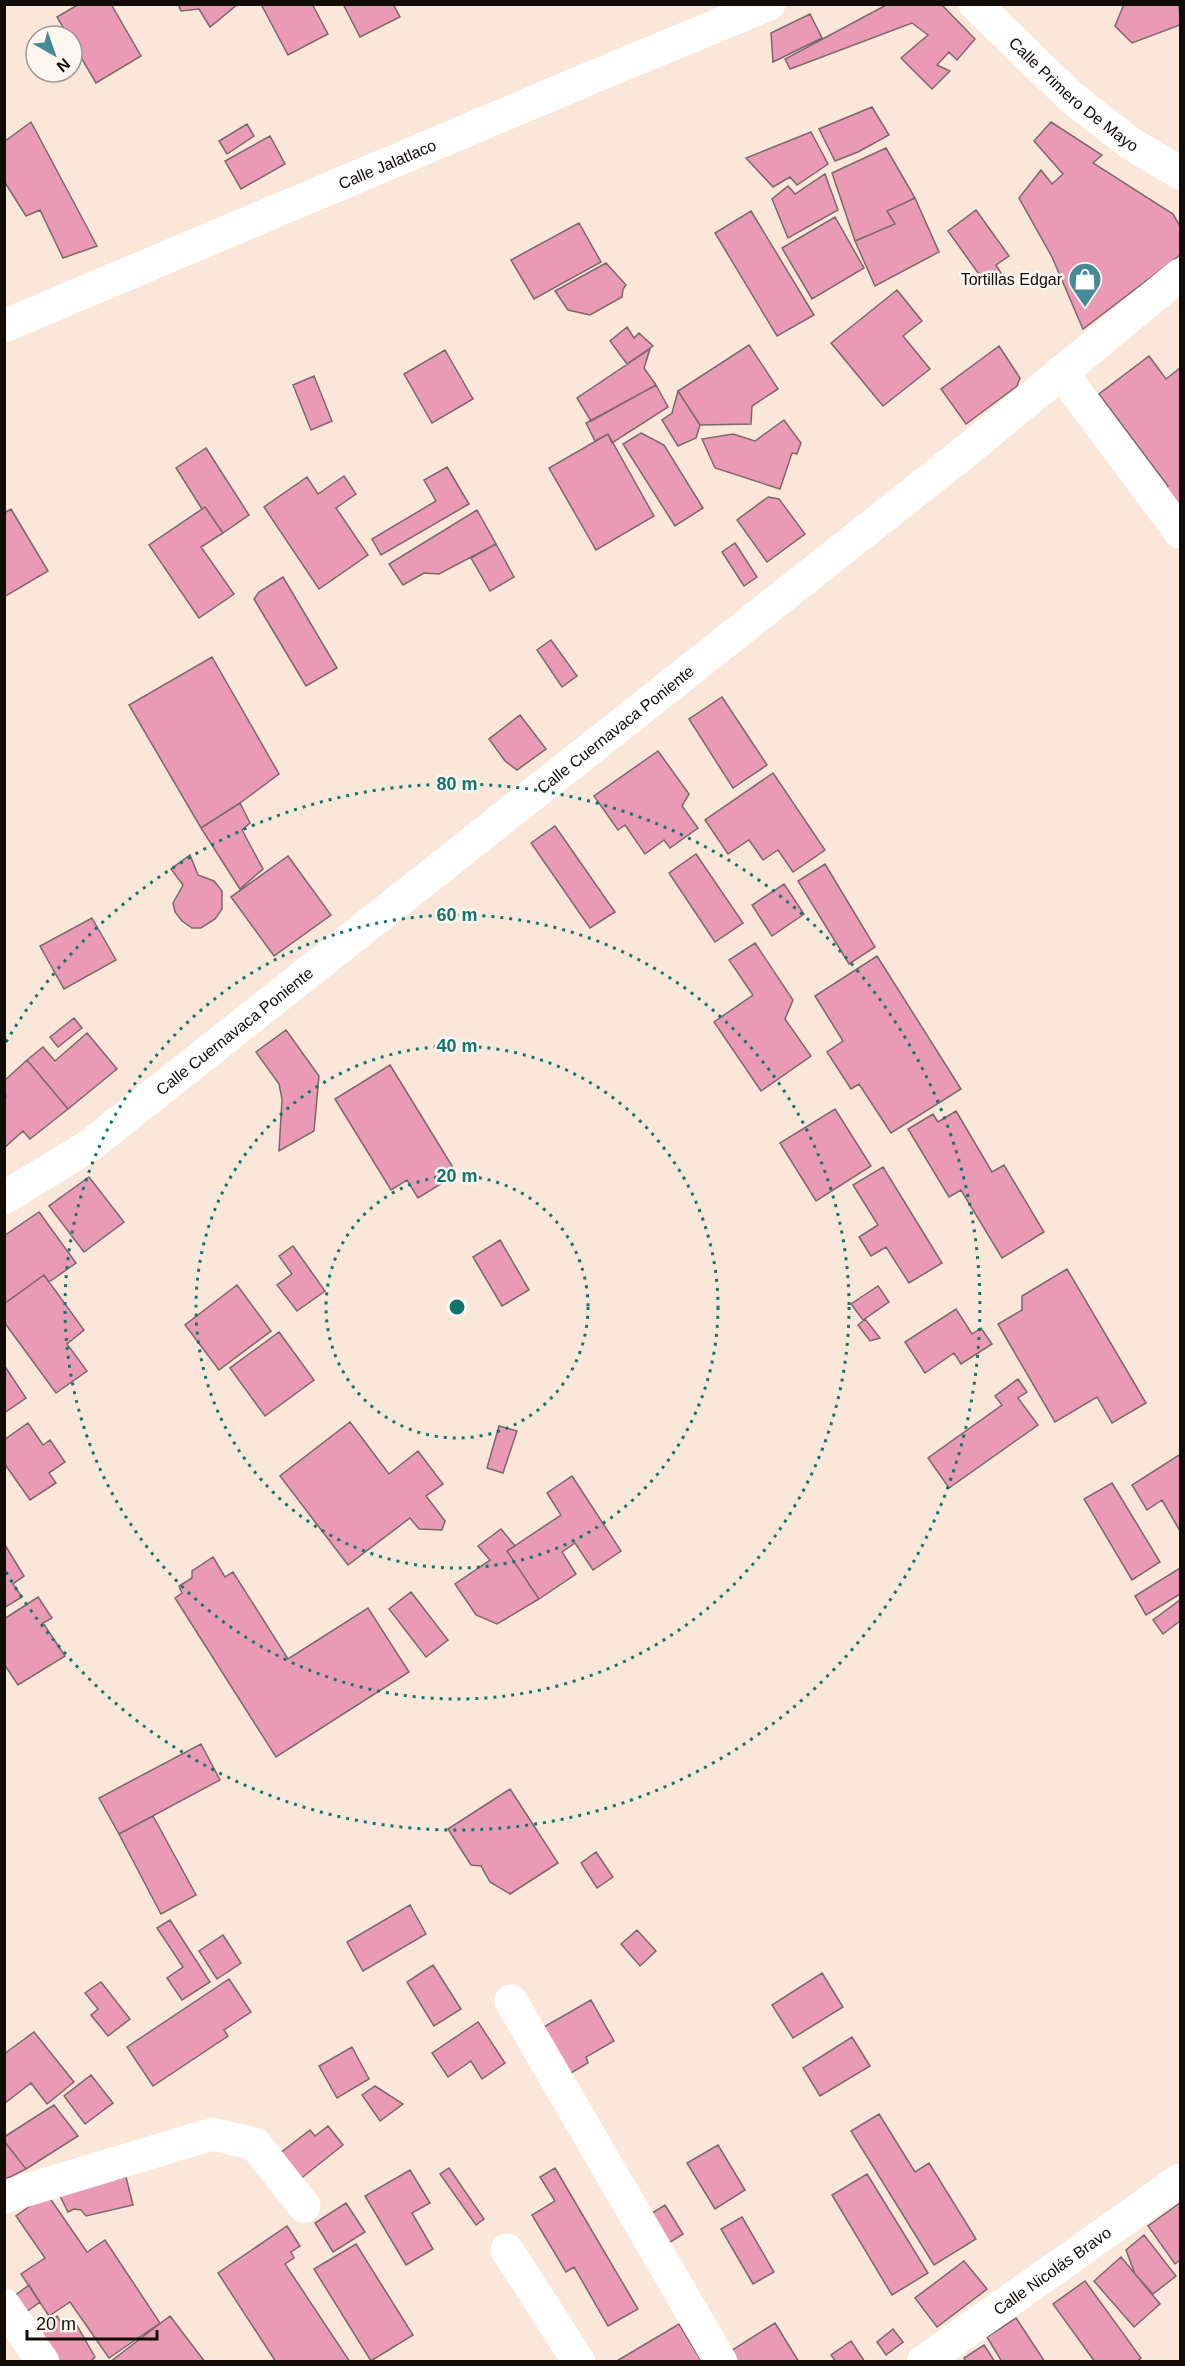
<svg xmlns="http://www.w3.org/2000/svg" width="1185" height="2366" viewBox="0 0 1185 2366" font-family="Helvetica,sans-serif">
  <rect width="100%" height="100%" fill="#fae7d9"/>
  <!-- building -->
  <path fill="#ea9ab4" stroke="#7c676d" stroke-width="1.5" d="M79,4H111L141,56L96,83L72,42V36H68L57,17Z
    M178,4H238L210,27L199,9L181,11Z
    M261,4H312L328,34L288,55Z
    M343,4H393L400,17L360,37Z
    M888,4H941L975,39L957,60L949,52L937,65L950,71L932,89L901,58L928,35L912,23L790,69L785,59Z
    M1124,4H1179L1180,25L1132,43L1115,26Z
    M810,14L822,38L773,62L771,33Z
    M872,107L889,135L858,152L835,161L819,129Z
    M31,122L97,246L63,258L40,210L26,216L4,181V142Z
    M1051,122L1102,155L1093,163L1173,214L1180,226V255L1083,329L1052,257L1019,198L1041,170L1052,184L1063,174L1034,141Z
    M247,124L254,136L227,154L219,141Z
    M811,132L828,164L797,185L790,177L773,187L746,158Z
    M270,136L285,164L241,189L225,161Z
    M886,148L915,198L887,211L895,224L855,241L832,173Z
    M825,174L838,210L788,238L772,199L788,186L795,194Z
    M915,198L939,252L875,286L855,241L895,224L887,211Z
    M976,210L1009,256L996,265L1001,273L986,284L948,231Z
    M751,211L814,315L777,336L715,233Z
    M835,217L864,268L812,299L782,248Z
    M579,223L601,262L534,299L511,260Z
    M606,263L626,285L623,289L622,297L590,315L568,310L555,291Z
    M897,290L922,321L903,336L930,369L883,406L831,343Z
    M627,327L634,338L639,333L653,346L627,364L610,341Z
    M749,345L778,389L752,406L751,424L700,425L678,391Z
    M999,346L1020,378L1017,386L966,424L941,389Z
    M650,349L644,368L656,385L591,421L577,398Z
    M445,350L473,399L432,423L404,374Z
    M1149,356L1166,379L1180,368V511L1159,493L1168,486L1099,394Z
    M314,376L332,421L311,430L293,385Z
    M656,385L668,407L612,443L608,434L595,441L586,423Z
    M678,391L700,425L696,438L678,446L662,420L672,413Z
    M784,420L801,443L797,454L792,453L780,489L715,468L702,439L733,434L755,441Z
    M641,433L664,445L703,508L675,526L623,444Z
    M608,434L654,516L596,550L549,468Z
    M206,448L249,515L223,533L205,507L202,509L176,468Z
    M447,467L469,504L381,555L372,539L436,501L424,480Z
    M344,476L356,494L336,508L368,555L319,589L264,507L307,477L318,494Z
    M768,497L779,499L805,534L767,562L737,520Z
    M205,507L223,533L201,547L234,594L199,618L149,545Z
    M11,509L48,571L4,597V513Z
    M477,510L496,544L439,574L424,573L403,585L389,564Z
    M735,543L757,577L744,586L722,552Z
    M496,544L514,577L490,591L471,558Z
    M283,577L337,668L306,686L254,599L259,592Z
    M551,640L577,676L562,687L537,650Z
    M212,657L279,774L240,803L201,828L129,705Z
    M722,697L767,765L733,788L689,719Z
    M520,715L546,749L517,770L505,761L489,739Z
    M658,751L689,794L682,806L698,828L670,848L664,840L645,854L625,825L618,830L594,796Z
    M773,773L825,850L793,872L778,850L763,860L749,840L728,854L705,820Z
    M240,803L250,823L242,830L263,869L240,889L201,828Z
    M555,826L615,912L590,928L531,843Z
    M696,854L743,923L715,942L669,873Z
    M190,855L198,875L214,881L222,891V909L215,919L201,928H192L182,921L175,912L173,903L183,885L171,869Z
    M288,856L331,915L274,956L231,897Z
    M825,864L875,947L849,964L798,881Z
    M784,884L804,914L772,936L752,905Z
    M92,918L116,960L64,989L40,946Z
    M755,943L793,1000L785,1019L811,1056L761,1091L714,1022L753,995L729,960Z
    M877,956L961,1089L891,1133L859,1084L851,1089L827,1052L843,1041L815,996Z
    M74,1018L82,1028L58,1047L50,1037Z
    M286,1030L319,1076L314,1131L279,1151L282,1099L279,1084L256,1052Z
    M87,1033L117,1069L68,1109L27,1060L43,1047L55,1061Z
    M27,1060L68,1109L30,1139L23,1131L4,1148V1098L6,1096L4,1094V1081Z
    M390,1065L457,1174L418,1198L407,1180L391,1190L335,1099Z
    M835,1109L871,1166L816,1201L780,1143Z
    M956,1111L992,1172L1004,1165L1044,1232L1002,1258L961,1190L949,1197L908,1129L933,1114L938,1122Z
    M883,1167L942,1263L909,1283L886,1247L871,1256L859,1237L878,1225L853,1185Z
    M89,1177L124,1222L84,1252L49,1206Z
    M39,1212L76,1263L49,1282L44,1275L4,1304V1236Z
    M500,1240L529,1290L502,1306L473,1257Z
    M293,1246L325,1291L297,1311L277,1285L292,1274L279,1256Z
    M1067,1269L1146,1403L1112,1423L1097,1397L1055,1422L998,1324L1022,1310V1296Z
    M44,1275L84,1330L67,1344L87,1371L56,1393L4,1322V1304Z
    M237,1285L271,1331L219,1370L185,1325Z
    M878,1286L889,1302L863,1320L851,1304Z
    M956,1309L972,1334L981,1328L992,1344L961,1364L954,1353L925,1373L905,1342Z
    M865,1319L880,1338L870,1341L858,1325Z
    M279,1332L314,1380L265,1416L230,1368Z
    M4,1365L26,1398L4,1413Z
    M1018,1379L1027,1392L1018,1398L1038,1425L949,1488L928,1458L1002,1405L995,1396Z
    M350,1422L389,1474L418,1451L443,1484L426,1496L445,1521L442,1530L419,1529L410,1518L348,1565L280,1476Z
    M28,1423L43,1445L50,1440L65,1462L49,1473L56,1483L30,1500L4,1463V1440Z
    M499,1426L517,1431L503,1473L487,1468Z
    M1179,1455L1180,1457V1531L1162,1500L1147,1510L1132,1485Z
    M572,1476L621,1551L593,1570L575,1543L562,1552L576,1574L539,1599L507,1551L561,1515L547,1493Z
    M1112,1483L1160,1562L1132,1580L1084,1499Z
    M501,1529L515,1546L507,1551L539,1599L497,1624L476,1615L455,1584L490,1560L478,1546Z
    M5,1545L24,1576L13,1584L22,1597L4,1608Z
    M213,1557L225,1577L233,1572L288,1659L368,1608L409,1672L276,1757L175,1598L182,1593L179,1586L192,1578V1571Z
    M1180,1568V1594L1146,1615L1135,1596Z
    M411,1592L448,1640L426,1657L389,1609Z
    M38,1597L52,1618L43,1623L65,1656L18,1685L4,1664V1619Z
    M1180,1600V1621L1163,1634L1153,1620Z
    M201,1744L220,1780L119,1834L99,1798Z
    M510,1789L558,1863L510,1894L490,1882L481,1866L471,1865L448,1829Z
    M153,1816L196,1895L161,1914L119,1834Z
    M596,1852L613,1877L597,1888L581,1863Z
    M410,1905L426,1934L363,1971L347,1942Z
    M170,1920L210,1982L182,2000L167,1978L183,1967L157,1928Z
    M637,1930L656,1951L640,1966L621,1944Z
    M223,1935L241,1963L217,1979L199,1951Z
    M433,1965L461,2009L434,2026L407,1982Z
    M822,1973L843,2007L793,2038L772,2005Z
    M229,1979L251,2012L224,2030L228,2036L153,2086L127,2047Z
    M101,1982L130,2019L108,2036L91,2015L98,2009L85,1993Z
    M591,2000L614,2041L586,2057L588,2063L561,2079L535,2032Z
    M478,2022L505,2063L482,2079L471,2061L448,2077L432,2053Z
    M34,2032L74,2082L47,2104L31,2083L5,2103L4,2054Z
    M852,2037L870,2066L820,2096L803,2068Z
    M352,2047L369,2079L337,2098L319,2066Z
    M91,2075L113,2103L85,2124L64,2096Z
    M375,2086L403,2104L380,2121L362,2095Z
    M54,2105L78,2136L26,2169L4,2141V2137Z
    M879,2114L915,2172L929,2163L976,2239L934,2265L851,2131Z
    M328,2126L343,2145L299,2180L279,2154L310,2130L315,2136Z
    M4,2141L26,2169L4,2180Z
    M718,2145L745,2190L715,2209L687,2163Z
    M449,2168L484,2219L476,2225L440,2174Z
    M555,2168L638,2309L608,2326L574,2267L566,2272L532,2215L555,2201L540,2177Z
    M410,2170L430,2203L412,2213L433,2249L406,2265L365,2196Z
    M867,2174L928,2273L892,2295L832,2195Z
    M126,2177L133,2205L86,2216L81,2210L74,2209L68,2212L58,2192Z
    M47,2194L87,2252L105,2240L160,2323L109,2358L70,2302L49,2316L21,2274L45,2258L16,2216Z
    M346,2203L365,2232L333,2252L315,2223Z
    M1180,2203V2260L1175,2264L1148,2226Z
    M665,2205L683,2234L661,2248L644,2218Z
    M742,2217L774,2272L753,2284L721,2229Z
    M287,2226L300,2246L291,2252L294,2258L285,2264L350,2362H276L218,2273Z
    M1144,2235L1176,2276L1153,2294L1135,2274L1126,2250Z
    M356,2244L413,2335L371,2361L314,2269Z
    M1121,2257L1160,2304L1134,2327L1094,2281Z
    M964,2261L987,2289L937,2327L915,2298Z
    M1085,2281L1141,2358L1136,2362H1095L1053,2304Z
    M29,2285L40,2302L23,2314L6,2302Z
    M57,2316L65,2329L75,2322L95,2357L90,2362H49L31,2334Z
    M170,2316L205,2362H110Z
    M1016,2318L1045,2362H1002L987,2337Z
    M775,2323L799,2362H727L723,2356Z
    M679,2324L702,2362H615Z
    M893,2329L903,2342L886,2355L877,2342Z
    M851,2341L865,2362H836L831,2355Z
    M984,2345L995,2362H966L964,2358Z"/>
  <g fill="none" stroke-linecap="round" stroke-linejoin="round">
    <!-- minor -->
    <g stroke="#fff" stroke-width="33">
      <path id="s1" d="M975,4L1071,97L1130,143L1180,173"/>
      <path d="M1061,372L1180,532"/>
      <path id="s2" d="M4,1198L89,1146L965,452L1180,275"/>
      <path d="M511,2001L721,2362"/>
      <path d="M4,2197L212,2134L255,2144L304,2206"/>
      <path d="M507,2250L579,2362"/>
      <path d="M4,2305L43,2362"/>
      <path id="s3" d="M923,2362L1180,2180"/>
    </g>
    <!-- major -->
    <path stroke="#fff" stroke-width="33" id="s4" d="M4,326L600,74L769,4"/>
  </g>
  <!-- distance rings -->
  <g fill="none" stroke="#0f766e" stroke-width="3" stroke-dasharray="3 6">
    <circle cx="457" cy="1307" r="131"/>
    <circle cx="457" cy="1307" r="261"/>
    <circle cx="457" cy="1307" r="392"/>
    <path d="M6 1042A523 523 0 1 1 6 1572"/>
  </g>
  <!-- icons -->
  <defs>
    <symbol id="shop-pin" viewBox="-11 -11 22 30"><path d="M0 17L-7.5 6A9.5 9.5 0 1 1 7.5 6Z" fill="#458b95" stroke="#fef6f1"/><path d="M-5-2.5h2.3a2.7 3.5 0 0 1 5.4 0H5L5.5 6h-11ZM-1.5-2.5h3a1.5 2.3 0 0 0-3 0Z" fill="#fff"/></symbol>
  </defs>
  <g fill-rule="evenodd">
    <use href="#shop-pin" x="1066" y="260" width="38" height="52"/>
  </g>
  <g text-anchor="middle" stroke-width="5" stroke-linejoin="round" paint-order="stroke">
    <!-- street labels -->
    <g font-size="16" fill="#120c08" stroke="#fef6f1">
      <text dy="6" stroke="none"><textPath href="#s1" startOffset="134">Calle Primero De Mayo</textPath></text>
      <text dy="6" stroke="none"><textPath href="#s4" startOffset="416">Calle Jalatlaco</textPath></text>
      <text dy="6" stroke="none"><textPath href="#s2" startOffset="771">Calle Cuernavaca Poniente</textPath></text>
      <text dy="6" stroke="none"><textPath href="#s2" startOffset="285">Calle Cuernavaca Poniente</textPath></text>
      <text dy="6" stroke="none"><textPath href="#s3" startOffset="158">Calle Nicolás Bravo</textPath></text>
    </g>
    <!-- poi labels -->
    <g font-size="16" fill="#120c08" stroke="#fef6f1" text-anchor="end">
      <text x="1062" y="285">Tortillas Edgar</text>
    </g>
  </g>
  <circle cx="457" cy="1307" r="9" fill="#0f766e" stroke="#fef6f1" stroke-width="3"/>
  <g font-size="18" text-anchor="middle" font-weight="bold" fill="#0f766e" stroke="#fef6f1" stroke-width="5" stroke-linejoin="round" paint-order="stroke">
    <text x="457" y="790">80 m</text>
    <text x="457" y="921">60 m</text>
    <text x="457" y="1052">40 m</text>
    <text x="457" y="1182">20 m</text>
  </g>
  <!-- border -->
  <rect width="1185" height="2366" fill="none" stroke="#120c08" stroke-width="12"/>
  <!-- north arrow -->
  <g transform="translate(54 54) rotate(140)"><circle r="28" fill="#fef6f1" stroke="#a09894" stroke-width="1.5"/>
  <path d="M0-4.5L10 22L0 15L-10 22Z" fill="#458b95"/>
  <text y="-9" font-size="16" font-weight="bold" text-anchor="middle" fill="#120c08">N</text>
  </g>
  <!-- scale -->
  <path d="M27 2330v9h130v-9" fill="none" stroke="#120c08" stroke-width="3"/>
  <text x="36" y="2330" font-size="18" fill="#120c08" stroke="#fef6f1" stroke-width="4.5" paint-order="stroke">20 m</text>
</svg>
